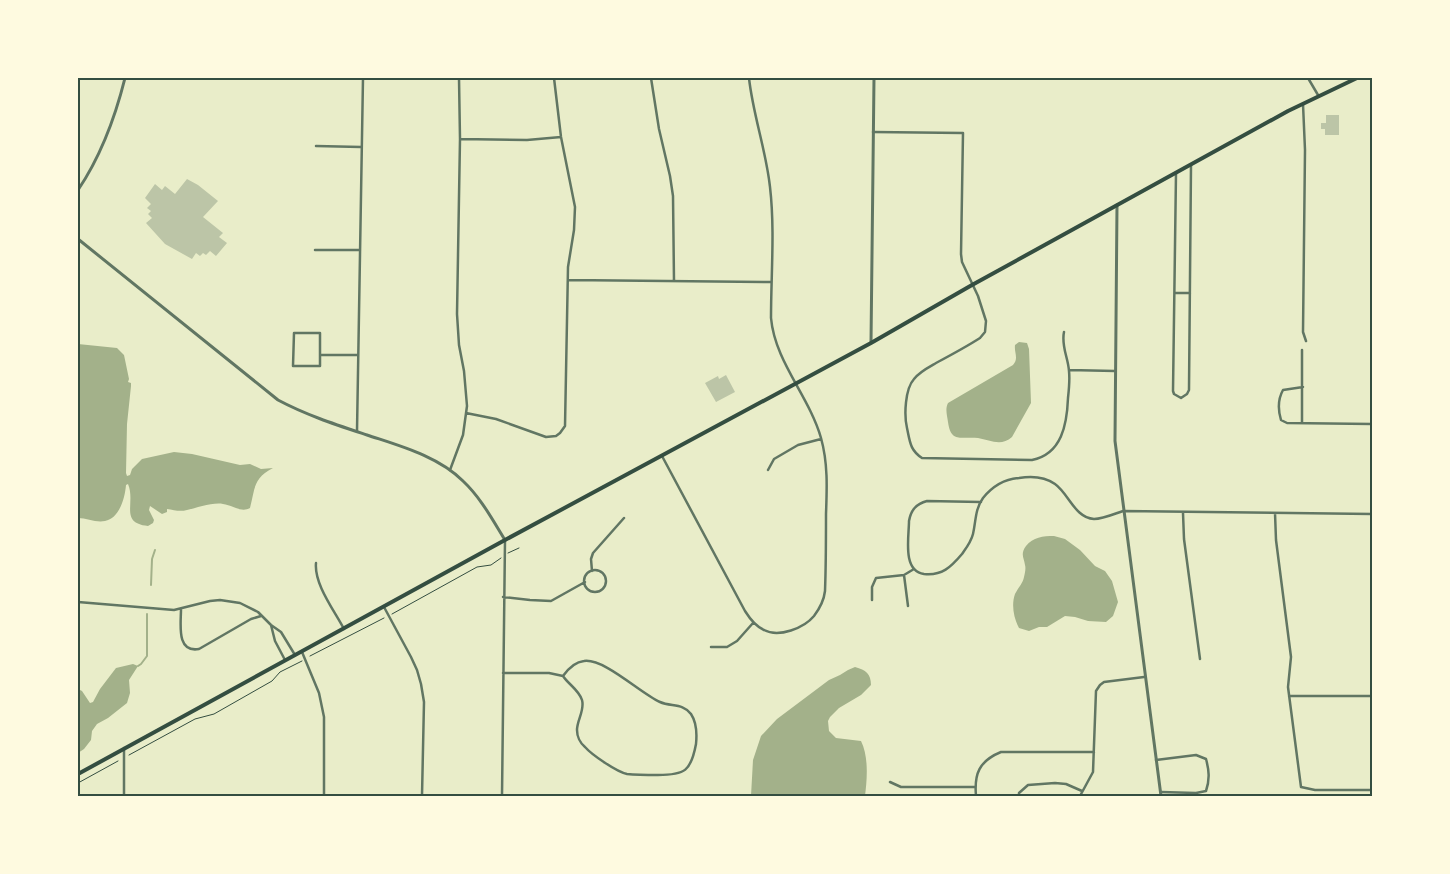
<svg xmlns="http://www.w3.org/2000/svg" width="1450" height="874" viewBox="0 0 1450 874" font-family="Roboto,sans-serif">
  <rect width="100%" height="100%" fill="#e9edc9"/>
  <!-- water -->
  <path fill="#a3b18a" d="M1019,342L1027,343L1029,349L1031,403L1012,437C1001,447 990,440 978,438C962,436 951,444 948,422C947,415 945,409 948,403L1013,365C1019,358 1014,353 1015,345Z
    M78,344L117,348L124,355L129,379L128,382L131,383V386L127,424L126,473L127,476L130,475L132,469L142,459L174,452L192,454L240,465L250,464L261,469L273,468C253,478 255,489 250,508C241,513 232,505 223,504C213,502 197,508 187,510C180,512 174,510 167,509V512L162,514L150,506L149,510L154,520L153,523L148,526C119,523 136,503 128,484L126,485C125,497 120,518 105,521C96,523 87,518 78,518Z
    M1054,536L1065,539L1080,550L1095,566L1105,571L1112,581L1118,602L1113,616L1106,622L1088,621L1075,617L1065,616L1047,627H1039L1029,631L1019,628C1014,619 1011,605 1015,594C1018,588 1023,583 1024,577C1025,573 1026,568 1025,565C1024,558 1020,554 1026,546C1033,537 1043,536 1054,536Z
    M133,664L138,666L129,680L130,693L127,703L108,718L97,724L92,731L91,740L84,749L78,753V689L82,691L90,703L93,702L100,689L116,668Z
    M855,667C866,670 871,674 871,685L861,695L839,708L830,717L828,721L829,731L836,738L861,741C869,757 867,780 865,796H751L753,760L761,736L777,719L829,680L840,675L848,670Z"/>
  <g fill="none" stroke-linecap="round" stroke-linejoin="round">
    <!-- stream -->
    <path stroke="#a3b18a" stroke-width="2" d="M151,585L152,559L155,550
      M138,666L141,664L147,656V614"/>
  </g>
  <!-- building -->
  <path fill="#bcc5a7" d="M1326,115H1339V135H1325V129H1321V123H1326Z
    M187,179L198,185L218,201L203,217L223,233L219,237L227,243L216,256L210,251L206,255L203,253L200,256L196,253L192,259L165,244L146,223L152,218L148,214L151,211L147,208L151,204L145,198L155,184L162,190L165,186L175,194Z
    M726,375L735,392L716,402L705,383L718,376L719,379Z"/>
  <g fill="none" stroke-linecap="round" stroke-linejoin="round">
    <!-- path -->
    <path stroke="#344e41" stroke-width="1" d="M508,553L519,548
      M392,614L477,567L491,565L501,558
      M310,656L384,618
      M129,755L195,719L214,714L272,681L280,672L302,661
      M78,783L118,761"/>
    <!-- minor -->
    <path stroke="#617663" stroke-width="2.5" d="M651,78L659,129L670,176L673,196L674,281
      M1308,78L1318,95
      M1303,104L1305,150L1303,332L1306,341
      M873,132L963,133L961,254L962,262L978,296L986,321L985,332L980,338C966,347 951,355 936,363C929,367 919,372 914,379C905,389 904,415 907,428C910,442 910,450 922,458L1032,460C1062,454 1067,424 1068,398C1069,389 1070,380 1069,371C1068,357 1061,346 1064,332
      M460,139L527,140L561,137
      M316,146L361,147
      M1176,173L1173,391L1174,394L1181,398L1187,394L1189,390L1191,165
      M315,250H359
      M568,280L771,282
      M1175,293H1190
      M294,333H320V366H293Z
      M1302,350V423
      M320,355H358
      M1069,370L1115,371
      M1303,387L1283,390C1278,399 1278,410 1281,420L1287,423L1372,424
      M466,413L496,419L546,437L556,436L560,433L565,426L568,267L574,230L575,207L561,137L554,78
      M357,431L363,78
      M662,456L745,611C750,619 755,626 764,630C779,638 804,628 814,616C820,608 824,600 825,591C826,565 826,540 826,514C827,488 828,463 821,438C809,396 775,362 771,318C771,275 775,230 770,187C766,150 753,115 749,78
      M450,470L463,435L467,406L464,371L459,345L457,314L460,139L459,78
      M768,470L774,459L798,445L821,439
      M981,502L927,501C916,504 911,510 909,521C909,537 902,571 924,574C942,576 951,567 962,554C967,547 971,542 973,534C976,521 975,509 983,498C992,487 1005,479 1019,478C1031,476 1045,477 1055,484C1069,494 1075,518 1094,519C1103,519 1114,514 1123,511L1372,514
      M1183,513L1184,539L1200,659
      M1275,513L1276,540L1291,657L1288,687L1301,787L1315,790H1372
      M316,563C314,584 334,610 344,629
      M584 581a11 11 0 1 1 22 0a11 11 0 1 1-22 0Z
      M592,571L591,559L593,553L624,518
      M904,575L908,606
      M503,597L530,600L551,601L585,582
      M872,600V587L876,578L904,575L914,569
      M1372,601V609
      M78,602L174,610L210,601L220,600L240,603L258,612L271,625L281,632L295,655
      M384,607L411,657L417,670L421,684L424,702L422,796
      M181,609C181,624 176,653 199,649L251,619L261,616
      M271,625L275,641L285,660
      M711,647H727L737,641L753,623
      M302,652L319,693L324,717V796
      M503,673H549L563,676C568,669 574,662 584,661C604,658 640,693 660,702C671,707 683,703 691,714C697,723 697,734 696,744C691,771 685,775 658,775C648,775 637,775 627,774C617,772 592,755 585,747C580,743 577,736 577,730C577,720 585,710 582,700C579,690 568,684 563,676
      M1289,696H1372
      M1156,760L1196,755L1206,759C1209,770 1210,779 1206,791L1196,793L1161,792
      M890,782L901,787H975
      M124,796V748
      M502,796L505,540
      M976,796C974,774 979,761 1001,752H1094
      M1019,796V793L1028,785L1055,783L1066,784L1082,791
      M1080,796L1093,772L1096,691L1100,685L1104,682L1144,677"/>
    <!-- tertiary -->
    <path stroke="#617663" stroke-width="3" d="M78,190C101,156 115,118 125,78
      M1117,205L1115,441L1161,796
      M78,239L278,400C306,415 337,425 367,435C400,446 438,456 463,481C481,498 492,519 505,540
      M871,343L874,78"/>
    <!-- secondary -->
    <path stroke="#344e41" stroke-width="4" d="M78,774L505,540L871,343L972,285L1288,111L1357,78"/>
  </g>
  <!-- border -->
  <rect width="1450" height="874" fill="none" stroke="#fefae0" stroke-width="158"/>
  <rect x="79" y="79" width="1292" height="716" fill="none" stroke="#344e41" stroke-width="2"/>
</svg>
